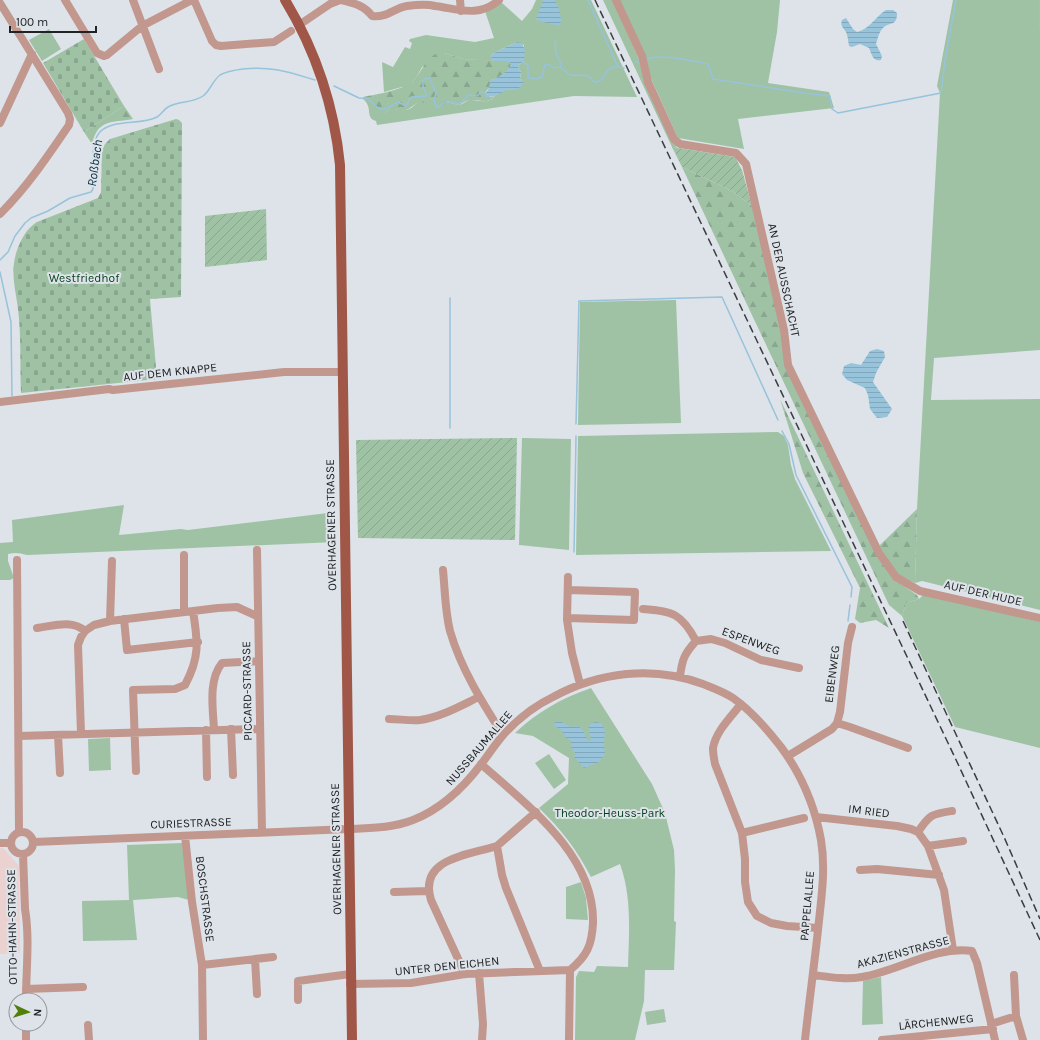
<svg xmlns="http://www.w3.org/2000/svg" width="1040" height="1040" viewBox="0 0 1040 1040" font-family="Karla,sans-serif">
  <defs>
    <pattern id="forest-firs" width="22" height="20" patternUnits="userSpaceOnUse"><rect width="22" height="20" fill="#9fc2a5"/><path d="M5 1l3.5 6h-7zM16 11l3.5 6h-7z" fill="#89a68e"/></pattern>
    <pattern id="cemetery-stones" width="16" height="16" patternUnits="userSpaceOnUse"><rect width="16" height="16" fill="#9fc2a5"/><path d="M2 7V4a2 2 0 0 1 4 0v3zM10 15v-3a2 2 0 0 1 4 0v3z" fill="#89a68e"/></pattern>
    <pattern id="garden-furrows" width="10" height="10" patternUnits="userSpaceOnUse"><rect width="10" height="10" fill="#9fc2a5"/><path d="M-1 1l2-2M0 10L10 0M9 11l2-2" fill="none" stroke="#89a68e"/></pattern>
    <pattern id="water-rules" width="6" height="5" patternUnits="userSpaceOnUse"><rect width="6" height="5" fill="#97c3db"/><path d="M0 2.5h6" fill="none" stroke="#82a7bc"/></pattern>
  </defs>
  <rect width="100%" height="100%" fill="#dde3e9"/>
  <!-- commercial -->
  <path fill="#ecd1d1" d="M0,848H3L19,866L20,953L0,954Z"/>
  <!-- green -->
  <path fill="#9fc2a5" d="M536,0H591L637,97L574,96L377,125L376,121C365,118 373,108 364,100H368L381,113H385L390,109C396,108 403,112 409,109C413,108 415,103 419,102C429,101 436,110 447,102C452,103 457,106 462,104C466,102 467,100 471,100C478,100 483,103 490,100C495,98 491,100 495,96C500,91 508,89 515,89L522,81L520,79L521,72L518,68L519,65L523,62L524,45L517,42L492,54L491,57L494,61L463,59L444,53L422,67L416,78L409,85L384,92L382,62L393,67L405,47L410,49L412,43L409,41L410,39L426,35L475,42L494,38L485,11L501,2L522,21L532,9Z
    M603,0H613L638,57L641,68L646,83L677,148L672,147Z
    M619,0H780L777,32L768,83L829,92L834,108L738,119L744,149L678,138L645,65Z
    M953,0H1040V350L934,358L931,400L1040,399V610L922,581L915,583L917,509L940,93L937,86Z
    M49,29L61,49L42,61L29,40Z
    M676,300L681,423L578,425L580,302Z
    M778,432L784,436L788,445L791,465L795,479L831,551L576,555L578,436Z
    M522,438L571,439L569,550L519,545Z
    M124,505L119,535L181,529L188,530L336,512V542L27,555C20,553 15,552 8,554V561L14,578L10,580H0V543L13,542L12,520Z
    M924,594L1040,622V748L955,727L902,616L906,603L919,599Z
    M591,688L652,784L665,813L674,850L675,870L674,921L676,922L674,970H645L644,1001L635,1040H575L576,977L579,971L594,972L597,966L628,967C629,933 632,897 620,864L591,877C577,850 561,829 539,808L568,784L569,758L533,736L515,733C537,712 562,698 591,688Z
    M110,738L111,770L89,771L88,739Z
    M549,754L566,780L554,789L535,763Z
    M182,843L189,900L178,897L133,900L137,940L83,941L82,901L129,900L127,845Z
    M581,882L586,898L588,920L566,919V887Z
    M881,977L883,1024L862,1025L863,981Z
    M664,1009L666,1022L647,1025L645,1012Z"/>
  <!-- forest -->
  <path fill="url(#forest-firs)" d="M437,53H444L463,59L508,61L511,64C509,72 499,78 491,80L490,86L485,93L490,97L495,96C488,105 480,99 471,100C466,100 463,103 459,105L447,102L437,109C430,105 422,99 414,105C411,107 409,109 406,110C396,112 394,105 385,113C375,114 372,108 368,100H364L363,97C378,94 405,90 415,79C422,70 426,59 437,53Z
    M124,106L133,119C111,123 98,119 92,144L84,132Z
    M682,167L732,191L752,206L781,330L785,365L895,580L917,595L919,599L906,603L902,616L889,605Z
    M780,399L889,628L876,620L860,623L855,619L860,588L803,473Z
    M917,509L915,583L898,575L879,546Z"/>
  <!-- cemetery -->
  <path fill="url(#cemetery-stones)" d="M84,39L124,106L84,132L43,63Z
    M176,119L179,120L182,123L181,297L150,299L157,379L21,393C20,368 21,343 19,319C17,290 7,271 20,243C24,234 29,227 37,222L98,198L101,192L102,151L105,144L110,139Z"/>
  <!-- garden -->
  <path fill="url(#garden-furrows)" d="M672,147L735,157L742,170L752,206L732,191L682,167Z
    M266,209L267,260L205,267V216Z
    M517,438L515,540L358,538L356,440Z"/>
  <!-- water -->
  <path fill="url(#water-rules)" d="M543,0H555C558,8 564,17 559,26L536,20Z
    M886,10H893L897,13C897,27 890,21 883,28C879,32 878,38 876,44L882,56L881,60C873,62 872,55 869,48L860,44L852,47L849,46C848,41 848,36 846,32C843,27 840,26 842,20L846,18L853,29L857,32C870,29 875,17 886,10Z
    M517,42L522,43L525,50L524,61L519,65L518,68L521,72L520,79L524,83L518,89L507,90L495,96L486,97L485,94L488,90L491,80C499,77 508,72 511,64L508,61H494L491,57L492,54Z
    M877,349L884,351L885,357L876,373L873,382L892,409L887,417L877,418L870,409L868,395L865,388L847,380L842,374L844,366L851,363L861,365L870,351Z
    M555,721L561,722L571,727L578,726L583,730L588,741L591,739C589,731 585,724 596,722L601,723L605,730L604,744L605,753L604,756L599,762L584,768L573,756L576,754L571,747V740L566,738L562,731L554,725Z"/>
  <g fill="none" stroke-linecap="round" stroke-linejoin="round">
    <!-- stream -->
    <path stroke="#97c3db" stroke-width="1.5" d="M588,0L618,67
      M1040,1V29
      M555,40L556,53L561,64L560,67
      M646,59C666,54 688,60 708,64L713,79L804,93L830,96L832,109L838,113L941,93L945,61L956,0
      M523,62L528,65V78L537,79L542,77L545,65L548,64L554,68L560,67L570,75C582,77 587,71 594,82C604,83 603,72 611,68C615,66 620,67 624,68
      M635,62L641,61
      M334,86L359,98L368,99L378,108L382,109H386L398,102L406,106L411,97L427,96L423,86V81L426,78L430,79L436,93L434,101L437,108L447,101L459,104L469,95L477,96L482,91L485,93
      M0,260L8,252L15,236L25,223L31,218L48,211L70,198L91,192L93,189C93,175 90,144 99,133C112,118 141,126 157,117C161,115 164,109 168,107C179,101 193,103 203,96C210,91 213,80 220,75C227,71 235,70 243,69C272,66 288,72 315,80
      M0,272L11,322L12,396
      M450,298V428
      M576,424L579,301L722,297L778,420
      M782,431L789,444L796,475L852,587L851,597
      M574,552L576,436
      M848,621L850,605"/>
    <!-- minor -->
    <path stroke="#c2978e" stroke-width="8" d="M65,0L97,53L104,56L107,55L142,26L192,0
      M133,0L159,69
      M194,0L212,41L216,45L221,46L274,42L291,31
      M341,0C353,3 364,5 372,16C387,18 394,8 407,6C415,5 427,4 435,6C458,9 479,18 499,0
      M460,0L461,11
      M616,0L642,56L648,82L674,139L680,144L736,153L746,164L784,330L788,365L879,553L896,577L920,591L1040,618
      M0,3L68,113L70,119L69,125C48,156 27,187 0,214
      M300,26L302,23L330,4L340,0
      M0,123L32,54
      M0,402L109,389L113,390L284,372H343
      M257,550L262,832
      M17,560L19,832
      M443,570C445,590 445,611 450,631C461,669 482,702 503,735
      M568,577L567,620L572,653L580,684
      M643,609C673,611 682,614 696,641C684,654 682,660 680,677
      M184,612V555
      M567,618L634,620L635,592L568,590
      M124,619L127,650L198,642
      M110,621L112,561
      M37,628C53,626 72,619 85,631L94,625L110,621L218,608L237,607L257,616
      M696,641L711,639L725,643L761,660L799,668
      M741,704C731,717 716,731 713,748C713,753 714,759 715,764L742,833L745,859V882L748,902L757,916L771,923L787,926L818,928
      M389,719C399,719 410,721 420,720C441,717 460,706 479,697
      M837,723L850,727L908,748
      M214,729C213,709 208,680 222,663L259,661
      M231,729L233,775
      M206,730L207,777
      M81,734L78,645L81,637L85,631
      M58,735L60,773
      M19,736L260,729
      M788,756L832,729L837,723L840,712L848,643L852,627
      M481,764C527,805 595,855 593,923C592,945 587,956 570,970L569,1040
      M136,771L133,690L175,689L185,685C200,657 198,642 193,611
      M536,812L497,846L502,875L506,888L540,971
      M816,817L897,826L911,829L918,832L928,846L944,890L953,950
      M11 843a11 11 0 1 1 22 0a11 11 0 1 1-22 0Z
      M918,832C930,814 932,814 952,811
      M742,833L804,818
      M185,836L192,902L202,965L203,1040
      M34,842L349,829C370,828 393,828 413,820C441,809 464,787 482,763C489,754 496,743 504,734C518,719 534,706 553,697C599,672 653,665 703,684C713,688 724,692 733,698C752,711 767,729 781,747C801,774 815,807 821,840C826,870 821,900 818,930C814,967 809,1003 805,1040
      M0,843H11
      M928,846L963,841
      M23,854L25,909C30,939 26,970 26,1000
      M860,870L877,869L939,875
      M394,892L428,891
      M255,959L257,994
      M202,965L273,957
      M479,973L483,1024L482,1040
      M465,974L431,900C418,858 469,855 497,846
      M813,975C829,977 845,980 862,977C899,971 934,946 972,951L977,963L995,1040
      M1014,975L1016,1016L1023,1040
      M350,984L411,983L465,974L570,970
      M26,989L83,987
      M298,1000V981L350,974
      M26,1024V1040
      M991,1024L1016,1016
      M88,1025L89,1040
      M882,1040L993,1029"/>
    <!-- major -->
    <path stroke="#a05747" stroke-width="10" d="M285,0C316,51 334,105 340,165L352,1040"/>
    <!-- rail -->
    <path stroke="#3b3e41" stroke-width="1.5" stroke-dasharray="8 4" stroke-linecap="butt" d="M595,0L958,764L1040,940
      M903,621L1004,837L1040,919"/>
  </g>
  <g text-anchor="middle" stroke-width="4" stroke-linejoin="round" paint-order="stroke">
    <!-- park labels -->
    <g font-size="12" fill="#013f19" stroke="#dde3e9">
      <text x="84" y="282">Westfriedhof</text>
      <text x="610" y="817">Theodor-Heuss-Park</text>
    </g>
    <!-- street labels -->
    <g font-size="12" fill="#202325" stroke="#dde3e9">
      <text transform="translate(784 280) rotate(78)" y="4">AN DER AUSSCHACHT</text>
      <text transform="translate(170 372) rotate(-6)" y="4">AUF DEM KNAPPE</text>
      <text transform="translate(331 525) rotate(-91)" y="4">OVERHAGENER STRASSE</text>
      <text transform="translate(983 593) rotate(13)" y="4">AUF DER HUDE</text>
      <text transform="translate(751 641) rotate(20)" y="4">ESPENWEG</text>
      <text transform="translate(832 674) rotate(-83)" y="4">EIBENWEG</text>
      <text transform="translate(247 691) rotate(-91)" y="4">PICCARD-STRASSE</text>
      <text transform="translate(479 748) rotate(-49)" y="4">NUSSBAUMALLEE</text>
      <text transform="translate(869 811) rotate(7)" y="4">IM RIED</text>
      <text transform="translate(191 823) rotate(-2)" y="4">CURIESTRASSE</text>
      <text transform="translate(336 849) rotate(-91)" y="4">OVERHAGENER STRASSE</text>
      <text transform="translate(205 899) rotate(83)" y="4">BOSCHSTRASSE</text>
      <text transform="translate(807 906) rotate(-85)" y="4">PAPPELALLEE</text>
      <text transform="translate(12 927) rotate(-91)" y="4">OTTO-HAHN-STRASSE</text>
      <text transform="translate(903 952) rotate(-15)" y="4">AKAZIENSTRASSE</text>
      <text transform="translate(447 966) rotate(-6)" y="4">UNTER DEN EICHEN</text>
      <text transform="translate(936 1022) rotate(-6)" y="4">LÄRCHENWEG</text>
    </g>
    <!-- water labels -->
    <g font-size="13" font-style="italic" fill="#072e40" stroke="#dde3e9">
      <text transform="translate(94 163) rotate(-82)" y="5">Roßbach</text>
    </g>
  </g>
  <!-- north arrow -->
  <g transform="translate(28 1012) rotate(94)"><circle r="19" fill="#dde3e9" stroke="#91969b"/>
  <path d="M0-3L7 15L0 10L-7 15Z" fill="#507f0a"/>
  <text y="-6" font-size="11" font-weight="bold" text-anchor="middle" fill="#202325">N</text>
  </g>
  <!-- scale -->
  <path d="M10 26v6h86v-6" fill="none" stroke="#202325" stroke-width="2"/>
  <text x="16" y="26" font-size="12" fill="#202325" stroke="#dde3e9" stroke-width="3" paint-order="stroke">100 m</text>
</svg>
